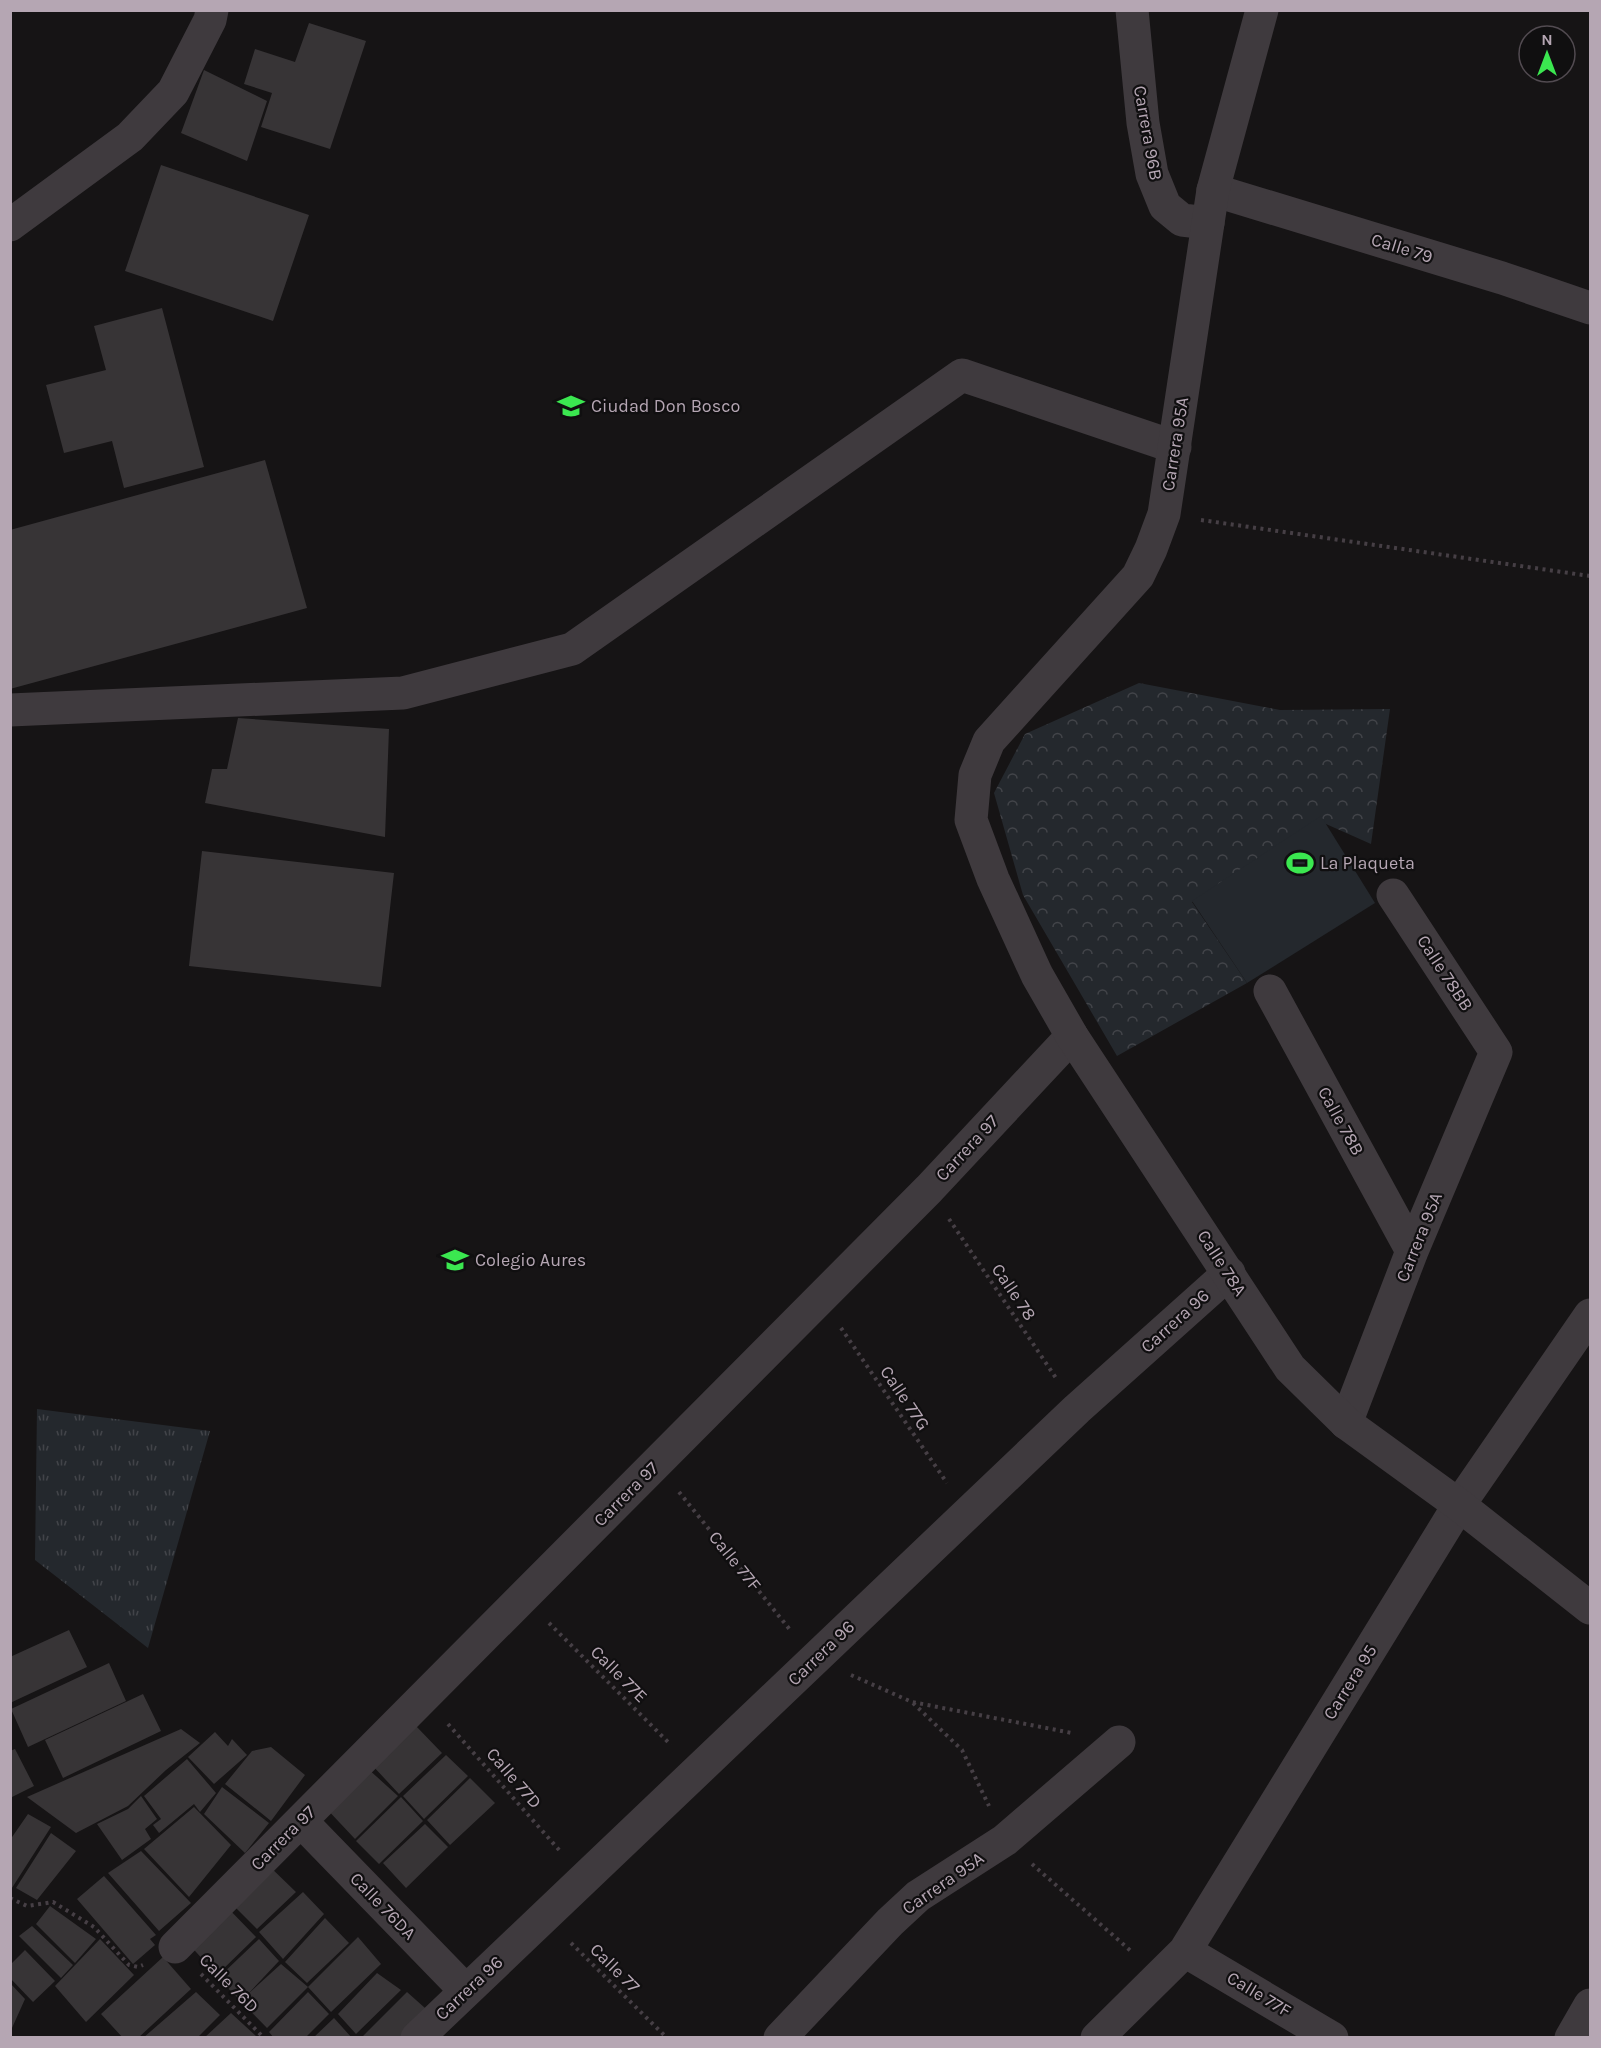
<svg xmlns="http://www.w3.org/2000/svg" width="1601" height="2048" viewBox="0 0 1601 2048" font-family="Karla,sans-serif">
  <defs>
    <pattern id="grass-tufts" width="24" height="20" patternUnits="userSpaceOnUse" patternTransform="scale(1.5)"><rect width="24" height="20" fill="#24282d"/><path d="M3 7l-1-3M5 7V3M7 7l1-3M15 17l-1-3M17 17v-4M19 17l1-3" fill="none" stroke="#424449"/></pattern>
    <pattern id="park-crowns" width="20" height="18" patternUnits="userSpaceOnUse" patternTransform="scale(1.5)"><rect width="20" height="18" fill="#24282d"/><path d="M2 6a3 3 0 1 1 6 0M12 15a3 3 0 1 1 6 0" fill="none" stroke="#424449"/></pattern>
  </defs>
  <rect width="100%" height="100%" fill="#161415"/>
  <!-- grass -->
  <path fill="url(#grass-tufts)" d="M37,1409L210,1431L148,1648L35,1560Z"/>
  <!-- park -->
  <path fill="url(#park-crowns)" d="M1139,683L1280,710L1390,709L1371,844L1326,824L1192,902L1247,983L1117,1056L1023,895L994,793L1025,734Z"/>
  <!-- garden -->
  <path fill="#24282d" d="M1321,816L1375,903L1247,983L1192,901Z"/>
  <!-- building -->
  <path fill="#373436" d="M309,23L366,41L330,149L261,127L272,93L244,84L255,49L295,62Z
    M204,70L267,101L247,161L181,133Z
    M161,165L309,215L273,321L125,271Z
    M162,308L204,467L124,488L112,441L64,453L46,385L106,370L94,326Z
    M265,460L307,608L10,689V530Z
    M238,718L389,729L385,837L205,803L212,769H227Z
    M202,851L394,873L381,987L189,966Z
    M69,1630L87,1667L10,1703V1657Z
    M109,1663L126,1701L28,1747L11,1709Z
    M143,1694L161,1731L63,1778L45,1740Z
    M415,1725L442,1753L399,1794L372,1765Z
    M181,1729L200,1743L166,1770L128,1806L76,1833L27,1797Z
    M215,1732L228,1746L232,1739L247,1755L214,1784L188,1757Z
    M271,1747L305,1775L271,1821L225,1784L252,1751Z
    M15,1749L34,1786L10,1798V1751Z
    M446,1755L468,1776L424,1819L403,1796Z
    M187,1759L216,1793L200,1812L194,1804L159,1833L153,1825L161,1819L144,1796Z
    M366,1767L398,1796L355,1839L324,1806Z
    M470,1778L495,1803L450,1845L427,1820Z
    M222,1787L269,1823L245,1853L204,1814Z
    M141,1796L157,1819L145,1829L151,1839L122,1860L97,1824L128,1809Z
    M401,1797L423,1821L379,1864L356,1841Z
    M194,1807L231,1845L189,1897L144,1849Z
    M28,1814L51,1827L10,1891V1840Z
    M425,1824L448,1847L406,1888L383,1863Z
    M51,1833L76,1851L37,1900L16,1888Z
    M141,1851L191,1903L159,1931L108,1873Z
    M266,1863L296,1892L257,1929L229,1901Z
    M104,1876L156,1935L150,1939L155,1945L133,1964L77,1899Z
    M303,1892L324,1914L283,1959L259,1932Z
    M224,1904L256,1937L217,1975L186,1941Z
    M50,1906L96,1939L75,1963L36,1924Z
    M325,1918L349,1943L307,1983L285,1962Z
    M32,1926L73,1965L61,1978L19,1936Z
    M358,1937L381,1964L331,2012L308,1987Z
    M100,1939L134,1975L86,2022L55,1986Z
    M259,1939L279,1961L247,1995L281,1964L308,1987L267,2028L218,1978Z
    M25,1950L55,1981L33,2002L10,1978V1965Z
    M163,1957L191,1989L138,2038H123L101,2014Z
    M377,1973L401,1990L356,2034L338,2014Z
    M10,1983L25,1999L12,2028L10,2026Z
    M196,1992L220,2015L197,2038H143Z
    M308,1992L329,2014L305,2038H274L269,2032Z
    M407,1992L434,2016L410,2038H361Z
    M231,2013L256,2036L254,2038H204Z
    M334,2018L352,2038H313Z"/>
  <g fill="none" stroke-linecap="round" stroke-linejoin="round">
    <!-- path -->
    <path stroke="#463f45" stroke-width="4" stroke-dasharray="3 4.5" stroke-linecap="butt" d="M1201,520L1590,576
      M949,1219L1056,1378
      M841,1328L947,1483
      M679,1492L791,1631
      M549,1623L671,1745
      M851,1675L912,1702L1072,1733
      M913,1703L962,1750L989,1806
      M448,1724L560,1851
      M1032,1864L1132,1952
      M10,1898L27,1906L53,1902L94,1927L129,1965L138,1967L143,1965
      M571,1943L667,2038
      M201,1974L264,2038"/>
    <!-- pedestrian -->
    <path stroke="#3f3a3e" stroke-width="33" d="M1270,991L1412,1251
      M1346,1423L1412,1251L1496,1052L1393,895"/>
    <!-- minor -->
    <path stroke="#3f3a3e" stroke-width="33" d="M1132,10L1143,123L1152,174L1165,206L1182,220L1208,223
      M1213,190L1502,278L1590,308
      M10,225L130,137L173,92L210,20L212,10
      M10,710L403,693L572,649L962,375L1175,447
      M301,1821L466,1991
      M175,1947L929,1189L1072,1036
      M1185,1951L1332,2038
      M417,2038L1077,1409L1229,1273
      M780,2038L890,1922L918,1896L1005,1840L1119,1742
      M1097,2038L1185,1951L1459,1505L1590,1315"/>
    <!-- tertiary -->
    <path stroke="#3f3a3e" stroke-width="33" d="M1262,10L1213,190L1164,514L1151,549L1138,576L989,741L975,775L971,820L993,879L1037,975L1072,1036L1290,1368L1346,1423L1459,1505L1590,1608
      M1571,2038L1590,2005"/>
  </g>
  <!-- icons -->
  <defs>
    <symbol id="school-bare" viewBox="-9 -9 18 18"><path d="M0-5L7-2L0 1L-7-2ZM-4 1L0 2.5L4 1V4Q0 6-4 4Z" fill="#3be750" stroke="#100f10" stroke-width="2.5" paint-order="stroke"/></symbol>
    <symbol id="stadium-bare" viewBox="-9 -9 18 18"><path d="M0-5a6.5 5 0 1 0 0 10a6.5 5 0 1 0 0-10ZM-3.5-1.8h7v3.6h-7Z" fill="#3be750" stroke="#100f10" stroke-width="2.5" paint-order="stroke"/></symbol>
  </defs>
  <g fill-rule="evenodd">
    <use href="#school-bare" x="552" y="387" width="38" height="38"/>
    <use href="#stadium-bare" x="1281" y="844" width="38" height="38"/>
    <use href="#school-bare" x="436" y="1241" width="38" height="38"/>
  </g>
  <g text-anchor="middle" stroke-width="4.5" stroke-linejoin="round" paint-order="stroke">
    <!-- street labels -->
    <g font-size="18" fill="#b5a6b3" stroke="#100f10">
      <text transform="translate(1148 133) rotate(80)" y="6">Carrera 96B</text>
      <text transform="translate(1402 248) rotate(17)" y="6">Calle 79</text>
      <text transform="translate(1175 444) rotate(-81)" y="6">Carrera 95A</text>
      <text transform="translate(1445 973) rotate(57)" y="6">Calle 78BB</text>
      <text transform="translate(1341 1121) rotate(61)" y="6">Calle 78B</text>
      <text transform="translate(967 1148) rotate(-47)" y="6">Carrera 97</text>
      <text transform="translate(1419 1237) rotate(-68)" y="6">Carrera 95A</text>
      <text transform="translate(1222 1263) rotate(57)" y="6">Calle 78A</text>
      <text transform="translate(1014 1292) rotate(56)" y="6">Calle 78</text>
      <text transform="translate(1175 1321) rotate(-42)" y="6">Carrera 96</text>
      <text transform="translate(905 1398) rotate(56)" y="6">Calle 77G</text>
      <text transform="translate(626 1494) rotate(-45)" y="6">Carrera 97</text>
      <text transform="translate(735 1561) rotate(51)" y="6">Calle 77F</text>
      <text transform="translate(821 1653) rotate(-44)" y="6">Carrera 96</text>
      <text transform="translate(619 1674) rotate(45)" y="6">Calle 77E</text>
      <text transform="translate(1350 1682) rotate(-58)" y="6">Carrera 95</text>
      <text transform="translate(514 1778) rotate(49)" y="6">Calle 77D</text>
      <text transform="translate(283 1838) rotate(-45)" y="6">Carrera 97</text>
      <text transform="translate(943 1883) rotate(-35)" y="6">Carrera 95A</text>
      <text transform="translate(383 1906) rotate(46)" y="6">Calle 76DA</text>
      <text transform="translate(615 1968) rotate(45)" y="6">Calle 77</text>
      <text transform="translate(229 1983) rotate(45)" y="6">Calle 76D</text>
      <text transform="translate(469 1988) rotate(-43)" y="6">Carrera 96</text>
      <text transform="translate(1259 1994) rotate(31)" y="6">Calle 77F</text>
    </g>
    <!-- poi labels -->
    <g font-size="18" fill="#b5a6b3" stroke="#100f10" text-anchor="start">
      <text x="591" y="412">Ciudad Don Bosco</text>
      <text x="1320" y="869">La Plaqueta</text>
      <text x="475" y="1266">Colegio Aures</text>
    </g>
  </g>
  <!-- border -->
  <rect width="1601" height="2048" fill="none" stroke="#b5a6b3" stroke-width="24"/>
  <!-- north arrow -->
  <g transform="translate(1547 54)"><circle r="28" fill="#100f10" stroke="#524b51" stroke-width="1.5"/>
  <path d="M0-4.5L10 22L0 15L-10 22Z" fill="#3be750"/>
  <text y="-9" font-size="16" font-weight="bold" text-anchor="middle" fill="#b5a6b3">N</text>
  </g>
</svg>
